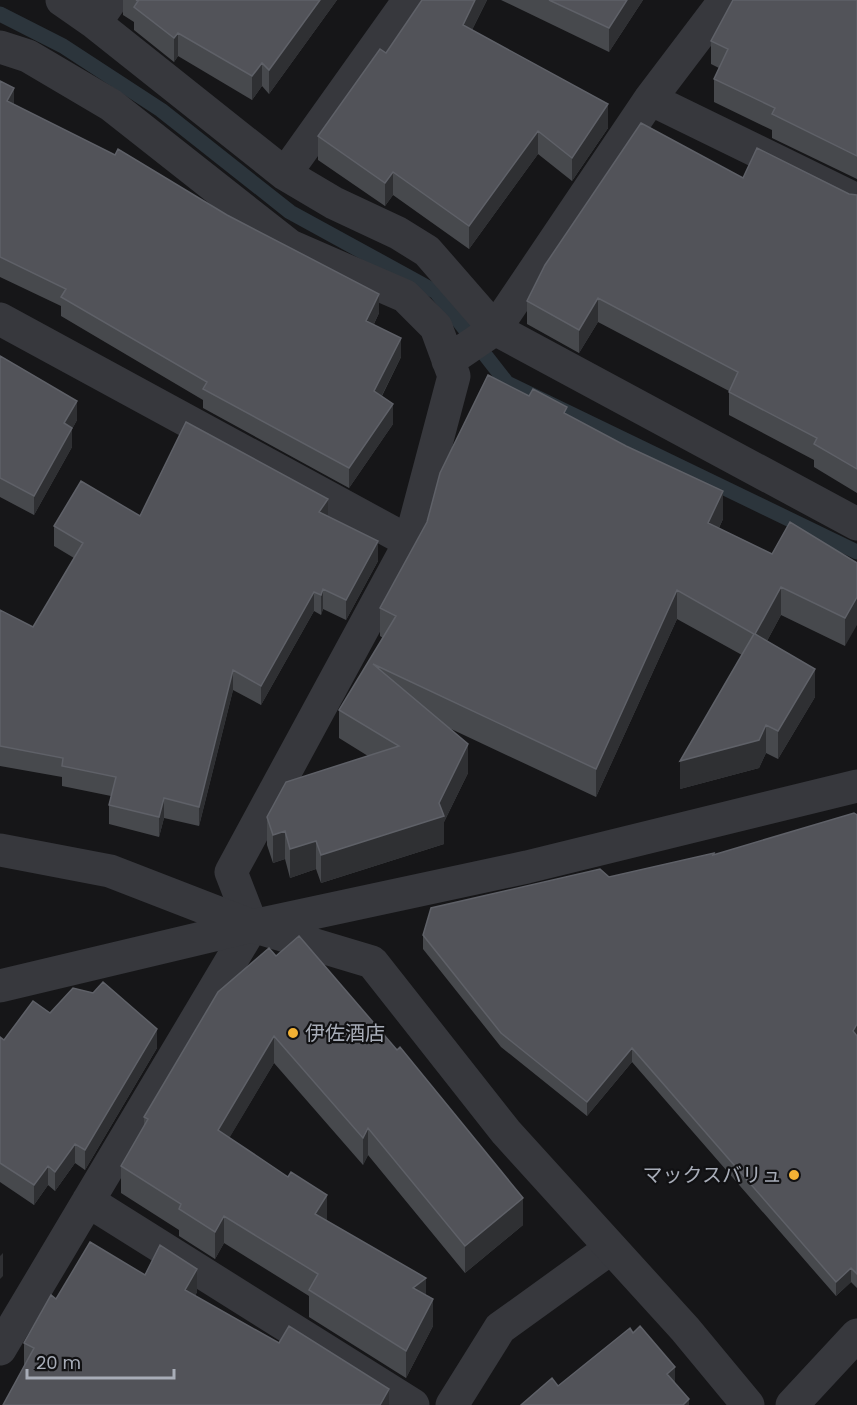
<svg xmlns="http://www.w3.org/2000/svg" width="857" height="1405" viewBox="0 0 857 1405" font-family="Poppins,'Noto Sans JP',sans-serif">
  <rect width="100%" height="100%" fill="#161618"/>
  <g fill="none" stroke-linecap="round" stroke-linejoin="round">
    <!-- stream -->
    <path stroke="#2c353c" stroke-width="15" d="M0,14L63,46L161,110L290,212L436,292L507,383L857,552"/>
    <!-- minor -->
    <path stroke="#37383d" stroke-width="33" d="M62,0L95,23L285,174L334,203L398,233L427,251L495,329L857,524
      M95,23L111,0
      M0,47L28,56L111,105L290,246L405,296L436,327L454,376L410,542L231,872L252,926L0,1349
      M650,99L857,200
      M285,174L409,0
      M0,319L410,542
      M448,361L495,329L650,99L725,0
      M88,1201L413,1405
      M452,1405L500,1328L611,1248
      M792,1405L857,1335"/>
    <!-- tertiary -->
    <path stroke="#37383d" stroke-width="33" d="M0,850L110,871L252,926L372,962L506,1132L685,1329L748,1405
      M0,986L252,926L527,867L857,786"/>
  </g>
  <!-- wall -->
  <path fill="#47494d" d="M123,0H337L269,94L262,86L252,100L178,56L174,62L134,30V22L123,15Z
    M422,0H487L472,30L608,128L572,181L538,154L469,249L393,195L385,206L318,160V136L386,53Z
    M501,0H643L609,52Z
    M857,0V179L772,138V130L714,102V79L719,68L711,64V41Z
    M0,81L14,104L379,313L374,324L401,357L382,396L393,424L349,488L203,408V400L61,316V306L0,277Z
    M743,178L857,195V493L814,467V460L729,415V391L598,322L579,353L527,324V301Z
    M0,356L77,420L72,429V447L34,515L0,497Z
    M529,396L567,415L723,519L719,528L772,554L857,563L845,646L781,615L767,641L815,697L778,759L766,753L759,768L680,789L742,655L677,619L596,797L449,728L468,773L444,822V844L321,883L316,869L290,878L285,859L273,863L267,845V817L368,756L339,738V710L383,638L380,636V608Z
    M140,516H328L378,561L346,620L323,609L321,615L314,611L261,705L233,690L199,826L164,818L159,837L109,824V805L111,796L62,786V777L0,766V610L33,627L74,558L54,546V526Z
    M857,815V1288L851,1282L836,1296L632,1062L587,1116L501,1047L423,949V935L609,877L714,855Z
    M276,956L523,1225L465,1273L368,1155L363,1165L274,1063L229,1138L327,1221L426,1295L433,1326L406,1378L309,1317V1296L224,1243L215,1259L179,1236V1230L121,1193V1166L144,1126V1117Z
    M50,1013L157,1048L85,1170L75,1163L55,1191L48,1185L34,1205L0,1182V1037L4,1040Z
    M145,1275L197,1292L195,1296L389,1405L24,1366V1343L56,1299Z"/>
  <!-- shaded-wall -->
  <path fill="#2f3033" d="M320,0H337L269,94V70Z
    M475,0H487L463,48V25Z
    M627,0H643L609,52V28Z
    M178,33V56L174,62V38Z
    M262,63V86L252,100V76Z
    M14,88V107L7,101Z
    M608,104V128L572,181V158Z
    M538,131V154L469,249V226Z
    M393,172V195L385,206V183Z
    M379,294V313L366,340V321Z
    M598,298V322L579,353V330Z
    M401,338V357L374,411V391Z
    M77,401V420L72,429V447L34,515V496L64,423Z
    M393,404V424L349,488V468Z
    M723,491V519L708,551V523Z
    M328,499V519L319,512Z
    M378,541V561L346,620V600Z
    M781,587V615L755,663V634Z
    M323,589V609L321,615V595Z
    M677,590V619L596,797V769Z
    M314,592V611L261,705V686Z
    M857,597V625L845,646V618Z
    M815,669V697L778,759V731Z
    M233,670V690L199,826V807Z
    M766,725V753L759,768L680,789V761Z
    M468,744V773L444,822V844L321,883V855L439,803Z
    M164,798V818L159,837V817Z
    M285,831V859L273,863V835Z
    M316,841V869L290,878V849Z
    M857,1024V1038L853,1031Z
    M157,1029V1048L85,1170V1150Z
    M274,1036V1063L218,1157V1130Z
    M632,1048V1062L587,1116V1102Z
    M368,1128V1155L363,1165V1138Z
    M75,1144V1163L55,1191V1172Z
    M48,1166V1185L34,1205V1185Z
    M327,1195V1222L315,1214Z
    M523,1198V1225L465,1273V1246Z
    M224,1216V1243L215,1259V1232Z
    M3,1253V1276L0,1279V1256Z
    M851,1268V1282L836,1296V1282Z
    M197,1269V1292L185,1313V1290Z
    M426,1278V1305L413,1288Z
    M433,1299V1326L406,1378V1351Z
    M675,1367V1405L667,1374Z
    M389,1389V1405H380Z
    M689,1399V1405H683Z"/>
  <!-- building -->
  <path fill="#525359" stroke="#5f6168" stroke-width="1.5" d="M136,0H320L269,70L262,63L252,76L178,33L174,38L134,7L138,1Z
    M422,0H475L463,25L608,104L572,158L538,131L469,226L393,172L385,183L318,136L380,49L386,53Z
    M549,0H627L609,28Z
    M733,0H857V156L772,114L775,108L714,79L728,49L711,41Z
    M0,81L14,88L7,101L115,155L118,149L227,215L379,294L366,321L401,338L374,391L393,404L349,468L203,389L207,382L61,297L66,289L0,257Z
    M641,123L743,178L757,148L849,194L857,195V469L814,444L817,438L729,392L738,372L598,298L579,330L527,301L545,265Z
    M0,356L77,401L64,423L72,428L34,496L0,478Z
    M488,375L529,396L533,389L567,407L564,413L626,446L723,491L708,523L772,554L790,522L857,563V597L845,618L781,587L755,634L815,669L778,731L766,725L759,740L680,761L754,634L677,590L596,769L373,664L468,744L439,803L444,816L321,855L316,841L290,849L285,831L273,835L267,817L286,782L399,746L339,710L396,616L380,608L427,522L440,473Z
    M186,422L328,499L319,512L378,541L346,600L323,589L321,595L314,592L261,686L233,670L199,807L164,798L159,817L109,805L116,777L62,766L63,758L0,746V610L33,627L83,543L54,526L81,481L140,516Z
    M854,813L857,815V1024L853,1031L857,1036V1274L851,1268L836,1282L632,1048L587,1102L501,1033L423,935L431,908L600,869L609,877L714,853L713,855Z
    M299,936L397,1050L400,1047L523,1198L465,1246L368,1128L363,1138L274,1036L218,1130L288,1177L291,1172L327,1195L315,1214L426,1278L413,1288L433,1299L406,1351L309,1290L318,1274L224,1216L215,1232L179,1209L181,1204L121,1166L148,1119L144,1117L218,992L269,948L276,956Z
    M103,982L157,1029L85,1150L75,1144L55,1172L48,1166L34,1185L0,1163V1037L4,1040L33,1001L50,1013L73,988L93,993Z
    M90,1242L145,1275L160,1245L197,1269L185,1290L279,1343L289,1326L389,1389L380,1405H3L34,1348L24,1343L51,1295L56,1299Z
    M640,1326L675,1367L667,1374L689,1399L683,1405H521L552,1378L558,1386L630,1328L633,1333Z"/>
  <!-- markers -->
  <g fill="#f2b134" stroke="#111113" stroke-width="2">
    <circle cx="293" cy="1033" r="6"/>
    <circle cx="794" cy="1175" r="6"/>
  </g>
  <g text-anchor="middle" stroke-width="4.5" stroke-linejoin="round" paint-order="stroke">
    <!-- poi labels -->
    <g font-size="20" fill="#a8adb8" stroke="#111113" text-anchor="start">
      <text x="305" y="1040">伊佐酒店</text>
      <text x="782" y="1182" text-anchor="end">マックスバリュ</text>
    </g>
  </g>
  <!-- scale -->
  <path d="M27 1369v9h147v-9" fill="none" stroke="#a8adb8" stroke-width="3"/>
  <text x="36" y="1369" font-size="18" fill="#a8adb8" stroke="#111113" stroke-width="4.5" paint-order="stroke">20 m</text>
</svg>
